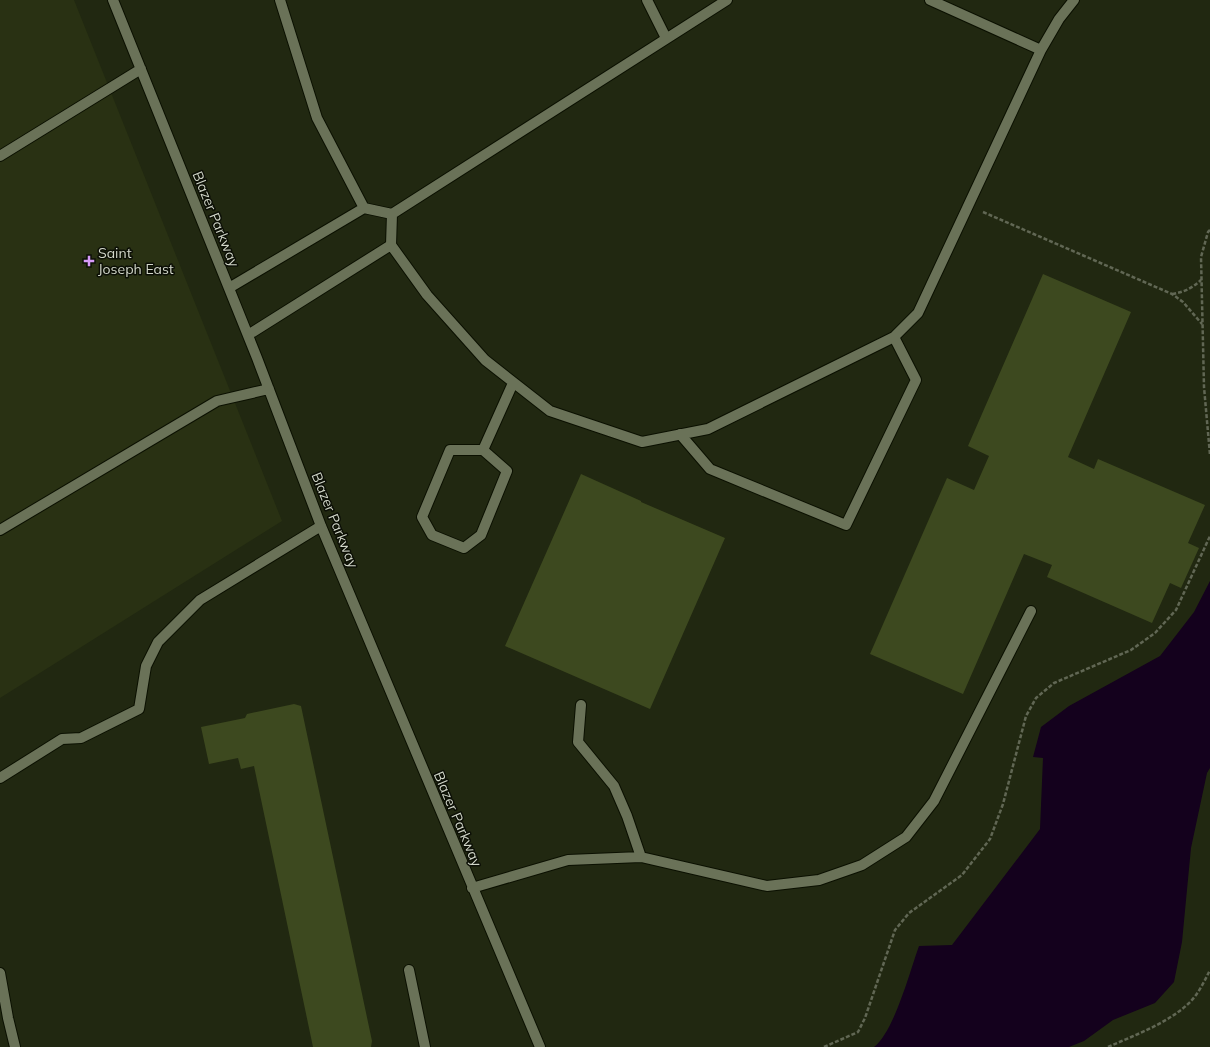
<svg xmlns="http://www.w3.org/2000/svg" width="1210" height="1047" viewBox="0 0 1210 1047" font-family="Mulish,sans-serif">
  <rect width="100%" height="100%" fill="#212811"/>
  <!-- built -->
  <path fill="#293113" d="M0,0H74L282,521L0,698Z"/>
  <!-- water -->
  <path fill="#14011d" d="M1210,581V768L1207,773L1191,848L1182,942L1174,982L1155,1003L1113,1020L1084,1041L1069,1047H874C894,1032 910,971 919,946L952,945L1040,829L1043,758L1033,757L1041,727L1069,706L1160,656L1194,612Z"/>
  <!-- building -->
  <path fill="#3d491f" d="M1043,274L1131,312L1068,457L1094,469L1098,459L1205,505L1188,543L1199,548L1181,588L1170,583L1152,623L1047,577L1052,565L1024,554L963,694L870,654L947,478L974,490L989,456L968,446Z
    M581,474L641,501V502L725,538L650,709L505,646Z
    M294,704L301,706L372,1041L371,1047H313L254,766L241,769L238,758L209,764L201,727L245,718L247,714Z"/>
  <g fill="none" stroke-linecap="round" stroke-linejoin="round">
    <defs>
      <path id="minor" d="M113,0L257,358L321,526L540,1047
        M280,0L317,118L364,208
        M647,0L666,38
        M930,0L1041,50
        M0,156L141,69
        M391,245L427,295L485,360L550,411L642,442L708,429L894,337L918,313L1041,50L1059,19L1074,0
        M229,288L364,208L392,214L727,0
        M248,335L391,245L392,214
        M680,434L710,469L846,525L916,380L894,337
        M483,450H450L422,517L432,535L464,548L481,535L507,471L483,450L513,383
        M0,530L217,401L269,389
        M581,705L578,742L614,786L627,816L641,857
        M0,778L62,739L81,738L139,709L146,666L158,642L200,600L321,526
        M472,888L568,860L641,857L767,886L819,880L862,865L906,837L934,801L1031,611
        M409,970L425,1047
        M0,973L8,1018L15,1047"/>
    </defs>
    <!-- minor casing -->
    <use href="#minor" stroke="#0b1000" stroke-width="12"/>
    <!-- path -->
    <path stroke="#616754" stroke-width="2.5" stroke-dasharray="4 2" stroke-linecap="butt" d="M983,212L1172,294L1183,302L1202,324
      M1210,230L1208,232L1201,257L1204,387L1210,455
      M1172,294C1185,292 1192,288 1201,280
      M824,1047L858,1032L865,1018L895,930L909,913L962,875L990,839L1003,804L1026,716L1036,698L1054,683L1131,650L1155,633L1176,610L1210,536
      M1108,1047C1135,1035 1166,1024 1188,1004C1198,995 1204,982 1210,970"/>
    <!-- minor -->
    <use href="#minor" stroke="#6a7258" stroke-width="10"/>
  </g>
  <!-- markers -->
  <path fill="#d79bf9" stroke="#0c0f06" stroke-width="1.5" d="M87 255h4v4h4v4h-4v4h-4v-4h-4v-4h4z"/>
  <g text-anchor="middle" stroke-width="3" stroke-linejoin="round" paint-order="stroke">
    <!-- street labels -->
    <g font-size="14" fill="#d2d7c9" stroke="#0c0f06">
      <text transform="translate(216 219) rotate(68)" y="5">Blazer Parkway</text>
      <text transform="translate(335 520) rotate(68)" y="5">Blazer Parkway</text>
      <text transform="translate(458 819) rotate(67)" y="5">Blazer Parkway</text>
    </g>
    <!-- poi labels -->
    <g font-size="14" fill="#d2d7c9" stroke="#0c0f06" text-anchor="start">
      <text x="98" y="258">Saint<tspan x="98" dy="16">Joseph East</tspan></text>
    </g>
  </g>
</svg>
